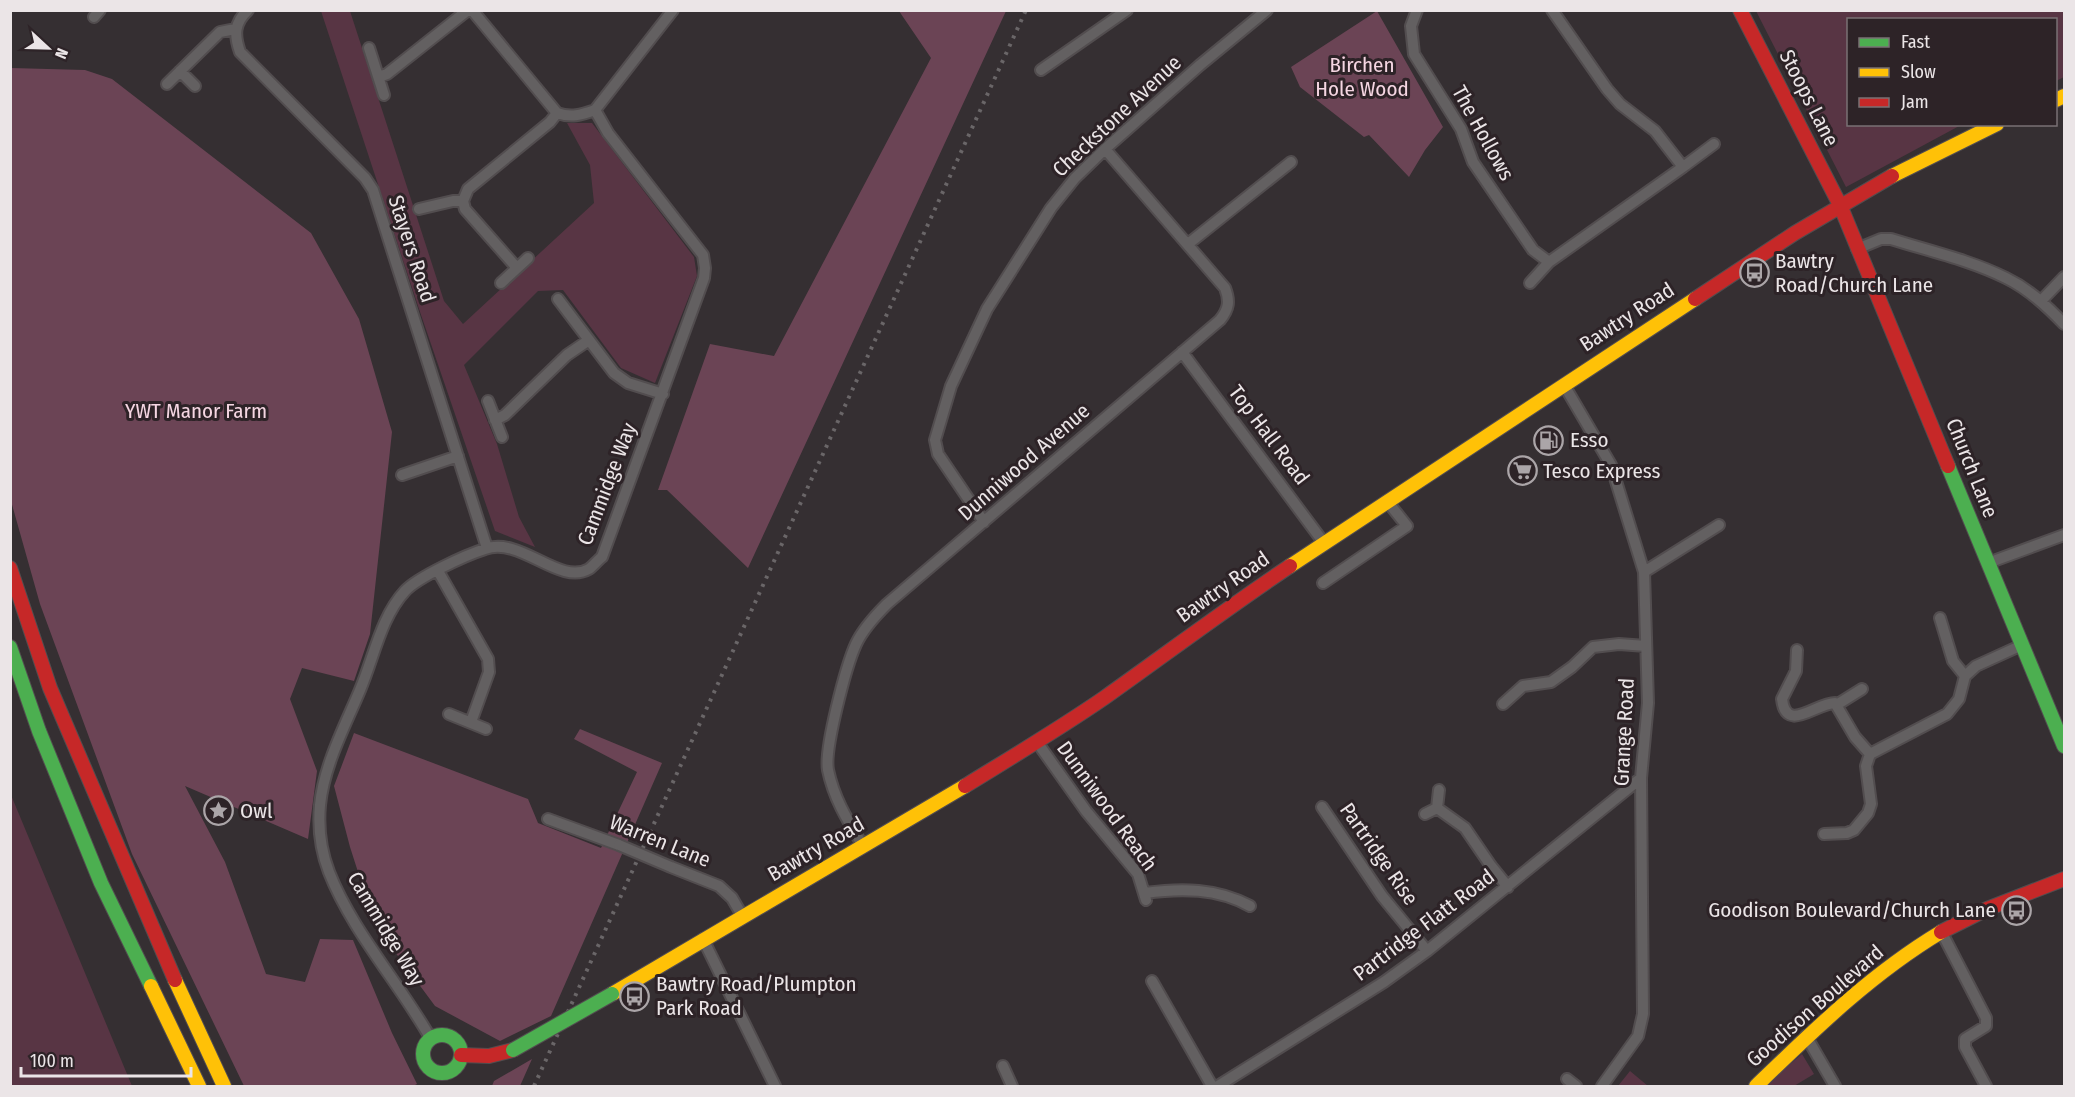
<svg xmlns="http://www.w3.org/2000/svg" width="2075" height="1097" viewBox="0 0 2075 1097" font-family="'Fira Sans Condensed',sans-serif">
  <rect width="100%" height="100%" fill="#352f32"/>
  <!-- green -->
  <path fill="#583544" d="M321,11H350L444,301L463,324L594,203L590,165L567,123H592L694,257L697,276L655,383L621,368L563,290L538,291L464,365L497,444L519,517L535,547L495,531L419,309Z
    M1756,11H2064V77L2056,81V20H1848V124L1961,125L1846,187Z
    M10,795H11L132,1086H11Z
    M1802,1054L1814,1074L1794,1086H1764Z
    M1630,1071L1648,1086H1618Z"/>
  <!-- forest -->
  <path fill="#6b4455" d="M899,11H1006L748,568L667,490H658L710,344L774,356L931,58Z
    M1377,11L1443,127L1425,150L1409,177L1369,135L1364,137L1300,87L1291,67Z
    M11,68L85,70L112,79L311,233L359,319L392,432L370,634L354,681L302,668L290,699L317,771L308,839L185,786L225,862L266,974L305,982L320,939L353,940L392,1033L417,1084L413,1086H244L132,854L40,604L11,501Z
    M580,729L662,763L551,1016L500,1041L435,1006L375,925L350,847L334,786L354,733L528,799L538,823L601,848L637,772L574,739Z
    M532,1059L520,1086H492L494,1081Z"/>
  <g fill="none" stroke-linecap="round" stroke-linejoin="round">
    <defs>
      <path id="street" d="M248,10C234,23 234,35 240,52L365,178L373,190L487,548
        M472,10L557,113C571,118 581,115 595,110
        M1417,10L1411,26L1414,54L1461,129L1473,162L1533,250L1549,262L1683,167L1655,131L1620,104L1607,89L1552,10
        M94,17L100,10
        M369,48L384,95
        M1041,70L1127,10
        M180,71L195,86
        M379,77L387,74L468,10
        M167,84L220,32L235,29
        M595,110L673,10
        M1683,167L1714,144
        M419,209L453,201H463
        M1188,244L1291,162
        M1857,249L1881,239H1891C1929,251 1970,260 2006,278C2029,289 2047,306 2064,324
        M517,268L465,209L463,201L468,189L550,122L557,113
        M501,283L528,258
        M1530,283L1549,262
        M558,299L614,373L628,383L663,394
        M2041,301L2064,277
        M1182,352L1324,543
        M1564,385L1611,465L1644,572L1648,703L1641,778L1643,1014L1638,1036L1602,1086
        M488,401L502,437
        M495,420L505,415L567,355L589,340
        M402,475L458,456
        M984,522L938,454L935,440L951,386L987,309L1051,208L1075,178L1105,149L1200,65L1267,10
        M1988,563L2064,535
        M438,571L488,659L489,672L471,722
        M1644,572L1719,525
        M1323,583L1407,526L1387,501
        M1940,618L1953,661L1965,676
        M1797,650L1796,671L1782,699C1786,734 1816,703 1835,703L1855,737L1870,754
        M1503,704L1523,686L1551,682L1572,667L1593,647L1619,644L1646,646
        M1838,704L1862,689
        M449,714L486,729
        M1037,742L1086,811L1138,874L1146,900
        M1322,807L1382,896L1427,951
        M1437,808L1465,828L1491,866L1508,887
        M1425,814L1437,808L1439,790
        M548,819L619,845
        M1824,834L1847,833L1854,830L1868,813L1871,804L1866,766L1870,754L1947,714L1959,699L1965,676L1976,666L2022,645
        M863,846C848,821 834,799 828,770C824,749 846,666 856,644C863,629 875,616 887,604L1220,320C1229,309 1230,301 1225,288L1105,149
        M671,867L719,886L732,898L743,917
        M1145,893C1181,888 1217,888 1250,906
        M1941,931L1986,1018V1026L1965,1039V1047L1986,1086
        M703,939L775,1086
        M1152,981L1212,1086
        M1806,1036L1835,1086
        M431,1039C400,984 352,931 329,872C321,851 318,827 320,805C324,765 345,726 360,690C374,657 381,617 405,591C418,577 466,555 485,549C521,536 559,586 589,569C593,566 598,560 602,557L704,278L705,268L703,255L608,133L595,110
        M1003,1066L1012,1086
        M1567,1079L1576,1086
        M1218,1086L1384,982L1427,951L1641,778"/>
      <path id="fast" d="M1948,466L2064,746
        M10,647L39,731L101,883L151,986
        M423 1054a19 19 0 1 1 38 0a19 19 0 1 1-38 0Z"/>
      <path id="slow" d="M2056,100L2064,96
        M1892,176L1997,124
        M1290,566L1695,299
        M175,980L224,1086
        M151,986L199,1086
        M612,994L965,786
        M1756,1086C1814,1030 1871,974 1941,932"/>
      <path id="jam" d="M1740,10L1840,205L1948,466
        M1695,299L1795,233L1892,176
        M10,568L50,688L175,980
        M965,786C1012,757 1059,729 1104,698C1166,654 1227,608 1290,566
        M1941,932L1987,909L2064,879
        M461,1055L489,1056L513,1050"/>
    </defs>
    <!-- street casing -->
    <use href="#street" stroke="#524d4f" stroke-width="14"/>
    <!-- fast casing -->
    <use href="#fast" stroke="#524d4f" stroke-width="16"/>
    <!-- slow casing -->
    <use href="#slow" stroke="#524d4f" stroke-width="16"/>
    <!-- jam casing -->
    <use href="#jam" stroke="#524d4f" stroke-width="16"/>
    <!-- street -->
    <use href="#street" stroke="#636061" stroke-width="10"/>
    <!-- fast -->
    <use href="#fast" stroke="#4caf50" stroke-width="14"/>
    <!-- slow -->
    <use href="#slow" stroke="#ffc107" stroke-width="14"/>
    <!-- jam -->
    <use href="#jam" stroke="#c62828" stroke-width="14"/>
    <!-- rail -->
    <path stroke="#6a6668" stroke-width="4" stroke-dasharray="3 6" stroke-linecap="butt" d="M534,1086L1026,10"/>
    <defs>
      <path id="street-bridge" d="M619,845L671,867"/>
      <path id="fast-bridge" d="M513,1050L612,994"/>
    </defs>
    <!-- street-bridge casing -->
    <use href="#street-bridge" stroke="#524d4f" stroke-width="14" stroke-linecap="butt"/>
    <!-- fast-bridge casing -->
    <use href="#fast-bridge" stroke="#524d4f" stroke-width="16" stroke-linecap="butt"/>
    <!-- street-bridge -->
    <use href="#street-bridge" stroke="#636061" stroke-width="10"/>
    <!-- fast-bridge -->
    <use href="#fast-bridge" stroke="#4caf50" stroke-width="14"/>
  </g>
  <!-- icons -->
  <defs>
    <symbol id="bus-ring" viewBox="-11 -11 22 22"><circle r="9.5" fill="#2d2327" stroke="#aba5a8" stroke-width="1.5"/><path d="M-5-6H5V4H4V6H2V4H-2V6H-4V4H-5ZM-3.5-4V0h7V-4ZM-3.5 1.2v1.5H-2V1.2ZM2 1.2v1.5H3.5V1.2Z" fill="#aba5a8"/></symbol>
    <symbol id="fuel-ring" viewBox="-11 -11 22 22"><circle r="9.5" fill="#2d2327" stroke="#aba5a8" stroke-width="1.5"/><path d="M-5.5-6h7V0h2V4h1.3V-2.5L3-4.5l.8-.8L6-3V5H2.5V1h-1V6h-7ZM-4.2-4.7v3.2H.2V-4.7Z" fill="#aba5a8"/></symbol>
    <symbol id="supermarket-ring" viewBox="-11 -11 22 22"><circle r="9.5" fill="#2d2327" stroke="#aba5a8" stroke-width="1.5"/><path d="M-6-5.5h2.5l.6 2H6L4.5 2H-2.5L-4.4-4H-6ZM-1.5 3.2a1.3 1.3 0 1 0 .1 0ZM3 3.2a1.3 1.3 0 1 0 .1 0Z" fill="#aba5a8"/></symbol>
    <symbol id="sight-ring" viewBox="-11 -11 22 22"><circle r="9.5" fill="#2d2327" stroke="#aba5a8" stroke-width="1.5"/><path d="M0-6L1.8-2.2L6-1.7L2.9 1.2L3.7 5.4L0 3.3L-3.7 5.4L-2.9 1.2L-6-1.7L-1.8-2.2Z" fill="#aba5a8"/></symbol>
  </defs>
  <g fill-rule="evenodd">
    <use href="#bus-ring" x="1738" y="256" width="33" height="33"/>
    <use href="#fuel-ring" x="1532" y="424" width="33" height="33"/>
    <use href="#supermarket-ring" x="1506" y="454" width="33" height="33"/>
    <use href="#sight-ring" x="202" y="794" width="33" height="33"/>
    <use href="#bus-ring" x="2000" y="894" width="33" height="33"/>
    <use href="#bus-ring" x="618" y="980" width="33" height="33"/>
  </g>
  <g text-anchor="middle" stroke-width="6" stroke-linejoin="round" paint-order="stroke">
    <!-- park labels -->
    <g font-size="21" fill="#f5d6e2" stroke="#2d2327">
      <text x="1362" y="72">Birchen<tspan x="1362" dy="24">Hole Wood</tspan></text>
      <text x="196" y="418">YWT Manor Farm</text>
    </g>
    <!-- street labels -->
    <g font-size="21" fill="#ebe5e7" stroke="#2d2327">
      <text transform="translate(1809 98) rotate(63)" y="7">Stoops Lane</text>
      <text transform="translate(1117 116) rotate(-43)" y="7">Checkstone Avenue</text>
      <text transform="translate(1483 133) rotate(61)" y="7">The Hollows</text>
      <text transform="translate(412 249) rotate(72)" y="7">Stayers Road</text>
      <text transform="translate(1627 317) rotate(-33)" y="7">Bawtry Road</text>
      <text transform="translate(1269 435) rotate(53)" y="7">Top Hall Road</text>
      <text transform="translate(1024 462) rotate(-41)" y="7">Dunniwood Avenue</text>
      <text transform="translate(1972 468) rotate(68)" y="7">Church Lane</text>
      <text transform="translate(607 484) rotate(-69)" y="7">Cammidge Way</text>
      <text transform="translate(1223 587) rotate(-35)" y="7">Bawtry Road</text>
      <text transform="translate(1624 732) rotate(-87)" y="7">Grange Road</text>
      <text transform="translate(1107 806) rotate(54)" y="7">Dunniwood Reach</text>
      <text transform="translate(660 841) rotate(22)" y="7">Warren Lane</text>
      <text transform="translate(816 849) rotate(-30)" y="7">Bawtry Road</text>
      <text transform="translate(1379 854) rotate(55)" y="7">Partridge Rise</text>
      <text transform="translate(1424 925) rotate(-37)" y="7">Partridge Flatt Road</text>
      <text transform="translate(386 929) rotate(59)" y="7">Cammidge Way</text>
      <text transform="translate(1815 1006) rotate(-41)" y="7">Goodison Boulevard</text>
    </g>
    <!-- poi labels -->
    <g font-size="21" fill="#ebe5e7" stroke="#2d2327" text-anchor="start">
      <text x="1775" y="268">Bawtry<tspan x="1775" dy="24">Road/Church Lane</tspan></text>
      <text x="1570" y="447">Esso</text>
      <text x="1543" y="478">Tesco Express</text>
      <text x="240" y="818">Owl</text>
      <text x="1996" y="917" text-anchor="end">Goodison Boulevard/Church Lane</text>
      <text x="656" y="991">Bawtry Road/Plumpton<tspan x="656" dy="24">Park Road</tspan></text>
    </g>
  </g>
  <!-- border -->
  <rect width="2075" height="1097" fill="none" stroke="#ebe5e7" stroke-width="24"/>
  <!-- legend -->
  <rect x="1847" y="18" width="210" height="108" fill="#2d2327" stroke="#797174" stroke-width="1.5"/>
  <rect x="1859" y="38" width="30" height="9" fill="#4caf50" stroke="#797174" stroke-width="1.5"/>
  <text x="1901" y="48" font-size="18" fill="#ebe5e7">Fast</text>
  <rect x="1859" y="68" width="30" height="9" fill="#ffc107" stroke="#797174" stroke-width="1.5"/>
  <text x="1901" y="78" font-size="18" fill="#ebe5e7">Slow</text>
  <rect x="1859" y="98" width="30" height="9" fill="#c62828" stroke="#797174" stroke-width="1.5"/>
  <text x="1901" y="108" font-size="18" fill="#ebe5e7">Jam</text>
  <!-- north arrow -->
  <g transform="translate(48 48) rotate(112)" stroke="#2d2327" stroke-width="4.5" paint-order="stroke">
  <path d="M0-4.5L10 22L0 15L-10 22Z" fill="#ebe5e7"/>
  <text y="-9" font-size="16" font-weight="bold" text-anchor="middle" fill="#ebe5e7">N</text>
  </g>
  <!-- scale -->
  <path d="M21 1067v9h170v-9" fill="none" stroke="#ebe5e7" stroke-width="3"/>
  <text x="30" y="1067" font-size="18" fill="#ebe5e7" stroke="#2d2327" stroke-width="4.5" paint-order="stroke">100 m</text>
</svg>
